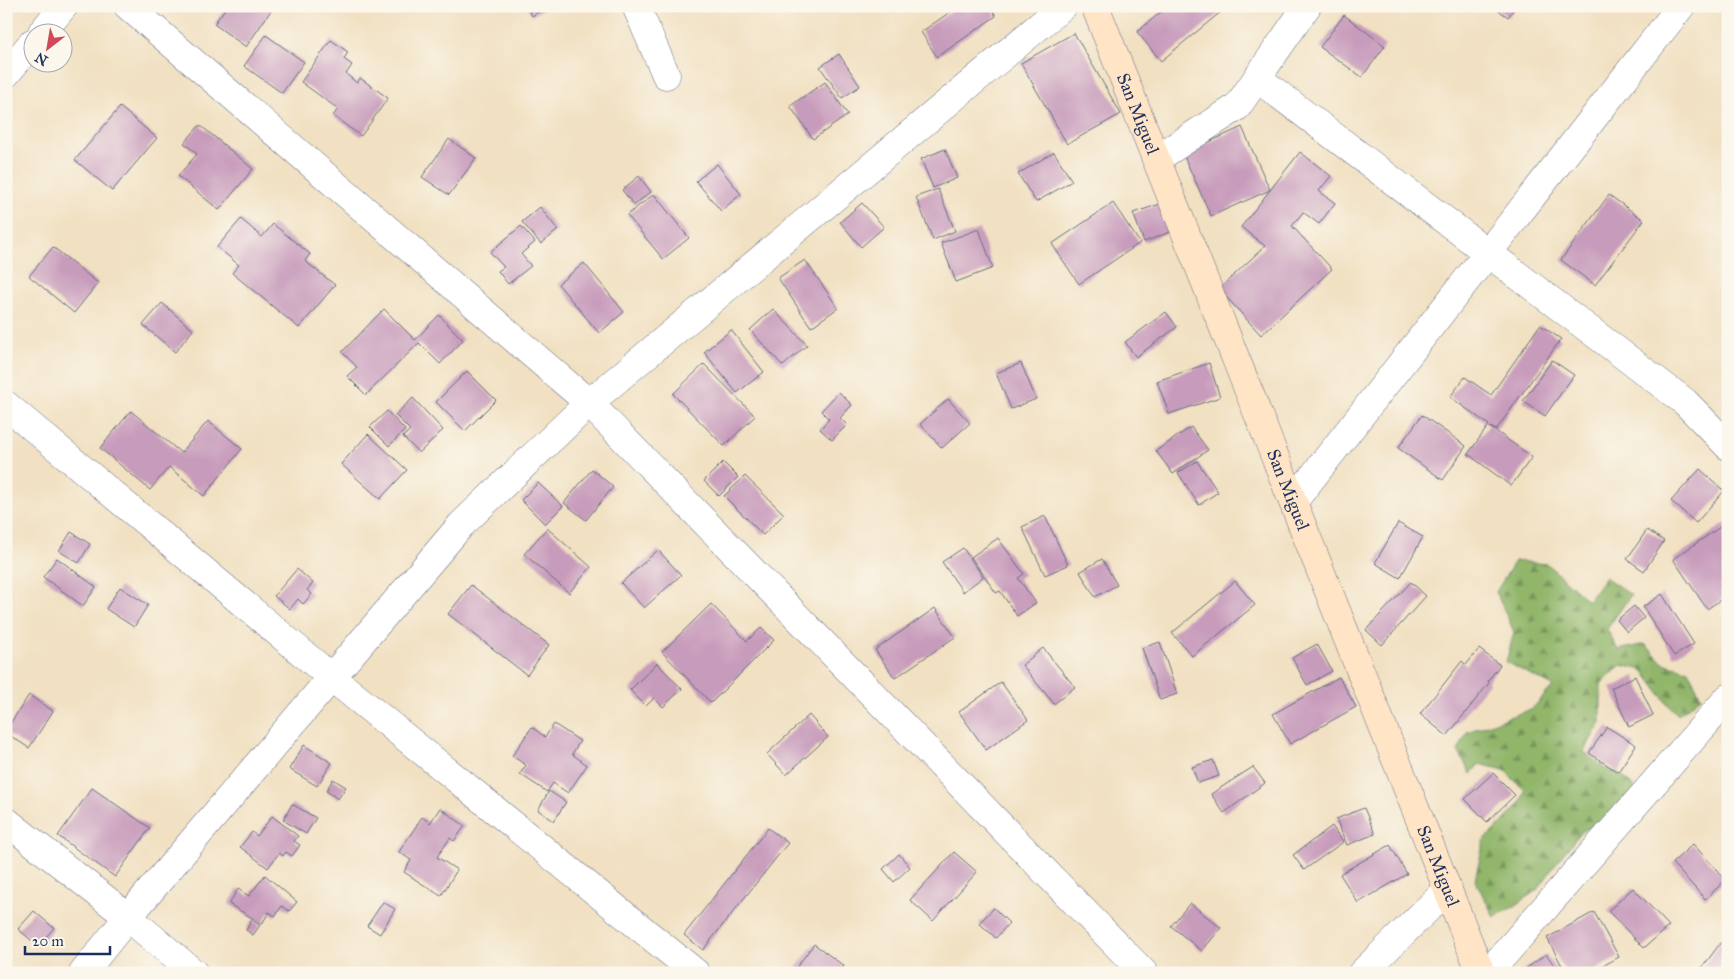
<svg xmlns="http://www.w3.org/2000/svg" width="1734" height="979" viewBox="0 0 1734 979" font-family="'IM FELL Great Primer',serif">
  <defs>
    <pattern id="forest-firs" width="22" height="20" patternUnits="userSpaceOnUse" patternTransform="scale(1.25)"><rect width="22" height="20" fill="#91b66a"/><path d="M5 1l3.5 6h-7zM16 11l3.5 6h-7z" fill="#76945a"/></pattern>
  </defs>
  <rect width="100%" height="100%" fill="#fbf7ec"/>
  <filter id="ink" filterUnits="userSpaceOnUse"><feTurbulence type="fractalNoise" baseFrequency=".02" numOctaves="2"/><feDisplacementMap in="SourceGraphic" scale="10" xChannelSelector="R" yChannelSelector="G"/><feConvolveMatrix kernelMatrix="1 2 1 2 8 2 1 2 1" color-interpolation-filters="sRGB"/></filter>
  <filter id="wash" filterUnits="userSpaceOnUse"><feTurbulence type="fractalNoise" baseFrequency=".0096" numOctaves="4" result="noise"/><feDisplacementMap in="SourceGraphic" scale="20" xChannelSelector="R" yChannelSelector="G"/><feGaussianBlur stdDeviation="1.12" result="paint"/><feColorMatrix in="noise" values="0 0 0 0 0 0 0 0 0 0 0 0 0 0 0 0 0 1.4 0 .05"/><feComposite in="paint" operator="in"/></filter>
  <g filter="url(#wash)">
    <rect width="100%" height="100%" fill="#f1e0c1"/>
    <!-- forest -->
    <path fill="url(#forest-firs)" stroke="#567264" d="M1515,561L1547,564L1588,601L1605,577L1631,595L1607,629L1618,650L1645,644L1663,663L1688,670L1701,697L1678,715L1665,701L1643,670L1621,665L1601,684V722L1584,752L1605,768L1623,776L1636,790L1606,819L1581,832L1560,858L1538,889L1515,906L1494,917L1475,880L1484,840L1499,826L1519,805L1525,791L1504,770L1479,764L1471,774L1458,751L1467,732L1532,709L1553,686L1506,662L1514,632L1496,592Z"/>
    <g id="blocks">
      <!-- building -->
      <path fill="#c79bbb" d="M227,6H269L272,9L246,47L214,24Z
        M526,6H548L532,16Z
        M672,6H689L674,12Z
        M959,6H990L996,16L937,57L921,32Z
        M1168,6H1228L1161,61L1137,32Z
        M1492,6H1516L1508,17Z
        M1344,15L1385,46L1362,77L1320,47Z
        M1074,33L1121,114L1067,144L1021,63Z
        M266,35L304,62L282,93L244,66Z
        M331,40L348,52L344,59L352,65L346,74L357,83L360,78L388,98L361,136L333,116L338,109L301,82Z
        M839,54L860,86L842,98L820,67Z
        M825,82L848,115L813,139L790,106Z
        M120,107L157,138L112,191L75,160Z
        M200,125L253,169L219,210L178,176L197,154L184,143Z
        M1242,127L1270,190L1211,216L1183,154Z
        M449,139L476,158L449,195L422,177Z
        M945,149L957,178L933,188L921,159Z
        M1054,152L1072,181L1036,202L1018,174Z
        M1300,152L1331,176L1319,191L1335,203L1319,224L1303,212L1292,226L1332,269L1261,335L1219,289L1265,246L1241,227Z
        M717,164L741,194L721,211L696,181Z
        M639,176L651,192L634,205L622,190Z
        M938,189L955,231L933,240L916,197Z
        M654,194L689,238L663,259L627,215Z
        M1609,195L1644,220L1595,285L1561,260Z
        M862,203L884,227L861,247L840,222Z
        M1113,203L1140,243L1079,284L1052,244Z
        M1160,204L1170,232L1144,242L1133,213Z
        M540,207L558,230L541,244L522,222Z
        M241,219L262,237L273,224L310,254L305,261L335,285L299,328L232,273L239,265L217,247Z
        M521,226L535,242L521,254L531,266L508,284L498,271L504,267L490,252Z
        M979,229L993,268L956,282L941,243Z
        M53,247L98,283L74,313L29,276Z
        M805,260L838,308L811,327L778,278Z
        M584,263L624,312L599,333L558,284Z
        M162,303L193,330L175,352L143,325Z
        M384,309L415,340L439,315L463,340L440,364L419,343L366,395L347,376L357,367L342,352Z
        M773,309L807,345L783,366L750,330Z
        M1166,312L1177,327L1136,357L1125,342Z
        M1540,325L1561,339L1496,430L1490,427L1532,457L1511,486L1468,454L1489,425L1450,397L1465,377L1491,395Z
        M731,330L764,372L737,393L704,352Z
        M1552,360L1574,375L1545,416L1523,401Z
        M1021,363L1036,399L1011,409L996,373Z
        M1209,363L1220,397L1169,414L1157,381Z
        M704,364L755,416L724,446L673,394Z
        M467,371L496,400L465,431L436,402Z
        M839,392L852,405L840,418L847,425L832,440L820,429L829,419L821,411Z
        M413,398L443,430L419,453L403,437L410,430L395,415Z
        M948,399L970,423L942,448L920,424Z
        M131,411L181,453L208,421L242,449L204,496L169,467L150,490L100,448Z
        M387,411L405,430L389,446L370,427Z
        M1422,415L1466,446L1443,480L1398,448Z
        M1191,427L1208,450L1173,474L1156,451Z
        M368,434L407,470L380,499L341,464Z
        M1197,461L1218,492L1199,505L1178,473Z
        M723,462L738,477L719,496L704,481Z
        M592,469L613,487L586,520L564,503Z
        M1700,469L1724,491L1696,523L1671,501Z
        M745,476L784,514L763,535L724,496Z
        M538,483L563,506L545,524L521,500Z
        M1045,516L1068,565L1045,575L1022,527Z
        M1398,523L1423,537L1400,578L1375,563Z
        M1726,523L1728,526V595L1707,609L1673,559Z
        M547,528L591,567L569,593L524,554Z
        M1647,530L1664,541L1644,571L1627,559Z
        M71,532L90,544L79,563L59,551Z
        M998,538L1024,574L1018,578L1036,603L1017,616L1000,591L996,593L971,557Z
        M963,548L983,577L963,592L942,562Z
        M658,550L681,575L644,608L621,583Z
        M57,558L96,587L83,606L43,577Z
        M1102,559L1117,585L1095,597L1080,572Z
        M297,569L313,583L307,590L312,594L303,604L298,599L290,609L274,596Z
        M1235,581L1255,605L1192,656L1172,633Z
        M1411,582L1426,596L1382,645L1366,630Z
        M471,585L549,645L527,675L448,614Z
        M120,587L148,605L134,627L106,609Z
        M1662,594L1694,644L1674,656L1643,607Z
        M711,604L747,641L761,628L774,640L711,703L662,652Z
        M1634,606L1644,618L1627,632L1617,620Z
        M935,608L955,637L895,678L875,650Z
        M1160,642L1177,694L1160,700L1142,648Z
        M1317,644L1332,671L1307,685L1292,658Z
        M1043,648L1075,687L1054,704L1022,665Z
        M1479,649L1500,665L1488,681L1489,683L1447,736L1420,714L1462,661L1466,665Z
        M657,663L682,689L663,707L654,698L646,706L630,690Z
        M1635,676L1653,715L1629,727L1611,688Z
        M1339,677L1356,707L1290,744L1273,714Z
        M1001,682L1028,720L986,750L959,712Z
        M29,695L53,711L29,748L6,733V730Z
        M809,715L828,737L786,775L767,754Z
        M554,724L580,741L572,754L587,765L568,793L553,783L547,792L520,774L526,765L512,756L532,727L545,737Z
        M1607,727L1636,745L1618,772L1589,753Z
        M304,745L332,763L317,786L289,769Z
        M1213,760L1219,776L1198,783L1192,767Z
        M1253,767L1265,783L1224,813L1211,794Z
        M1493,773L1515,795L1487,822L1465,799Z
        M333,779L346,787L338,799L326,791Z
        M92,788L150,828L115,877L58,836Z
        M549,791L566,802L554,821L538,810Z
        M292,804L316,818L306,834L283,820Z
        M440,808L465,826L454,841L450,838L437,857L457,870L441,896L404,872L411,860L399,852L422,817L430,823Z
        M1364,808L1375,834L1347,845L1336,819Z
        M272,816L298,836L294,841L300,845L292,856L286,852L283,856L279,853L268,868L240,847L252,832L257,836Z
        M1332,826L1343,842L1304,870L1293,855Z
        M768,828L788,843L703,950L684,935Z
        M1693,844L1726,880L1705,899L1672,863Z
        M1390,845L1407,874L1358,903L1340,874Z
        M954,852L977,872L933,921L910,900Z
        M899,854L910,867L894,882L883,869Z
        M265,875L297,902L289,911L282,906L275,916L269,912L262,924L229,904L238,889L249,896Z
        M1633,888L1669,926L1644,948L1608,911Z
        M383,902L395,909L380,934L367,926Z
        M1190,903L1221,928L1202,951L1171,926Z
        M994,908L1009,923L996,938L979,923Z
        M34,911L54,928L38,946L18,929Z
        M1594,912L1619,957L1590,973H1566L1547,938Z
        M252,920L260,925L253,935L246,930Z
        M1725,937L1728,939V971L1726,973H1698Z
        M814,944L844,966L839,973H792Z
        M1546,954L1560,973H1520Z"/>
    </g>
  </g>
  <g filter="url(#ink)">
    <use href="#blocks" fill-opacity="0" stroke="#666d81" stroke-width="1"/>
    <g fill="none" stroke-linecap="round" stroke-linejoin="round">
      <defs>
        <path id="street" d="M128,6L589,403L1144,973
          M636,6L666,75
          M42,32L64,6
          M6,74L32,43
          M1257,78L1685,402L1728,446
          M1156,159L1237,107L1307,6
          M6,405L331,677L696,973
          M1293,502L1681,6
          M6,821L128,917L194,973
          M83,973L128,917L461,525L589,403L1063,6
          M1362,973L1448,889
          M1488,973L1728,698"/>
        <g id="secondary">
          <path id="s1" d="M1095,6L1481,973"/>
        </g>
      </defs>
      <!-- street casing -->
      <use href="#street" stroke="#666d81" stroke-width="29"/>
      <!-- secondary casing -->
      <use href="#secondary" stroke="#666d81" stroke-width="29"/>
      <!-- street -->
      <use href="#street" stroke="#fff" stroke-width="28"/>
      <!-- secondary -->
      <use href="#secondary" stroke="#ffe4c6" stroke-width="28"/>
    </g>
  </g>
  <g text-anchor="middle" stroke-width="5" stroke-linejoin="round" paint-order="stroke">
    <!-- street labels -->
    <g font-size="18" fill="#1b2f5e" stroke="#fbf7ec">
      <text dy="6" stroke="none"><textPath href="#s1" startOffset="116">San Miguel</textPath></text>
      <text dy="6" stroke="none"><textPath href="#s1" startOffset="521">San Miguel</textPath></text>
      <text dy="6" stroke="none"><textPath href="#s1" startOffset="926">San Miguel</textPath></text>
    </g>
  </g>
  <!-- margin -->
  <rect width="1734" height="979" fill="none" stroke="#fbf7ec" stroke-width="25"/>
  <!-- north arrow -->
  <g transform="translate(48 48) rotate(211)"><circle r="24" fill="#fbf7ec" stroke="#a1a7b3"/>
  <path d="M0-4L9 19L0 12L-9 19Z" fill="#d1495b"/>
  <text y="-8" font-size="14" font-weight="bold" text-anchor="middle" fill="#1b2f5e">N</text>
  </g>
  <!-- scale -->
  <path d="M25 946v8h85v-8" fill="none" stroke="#1b2f5e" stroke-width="2.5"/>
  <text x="32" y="946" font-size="15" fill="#1b2f5e" stroke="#fbf7ec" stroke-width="4" paint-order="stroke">20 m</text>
</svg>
